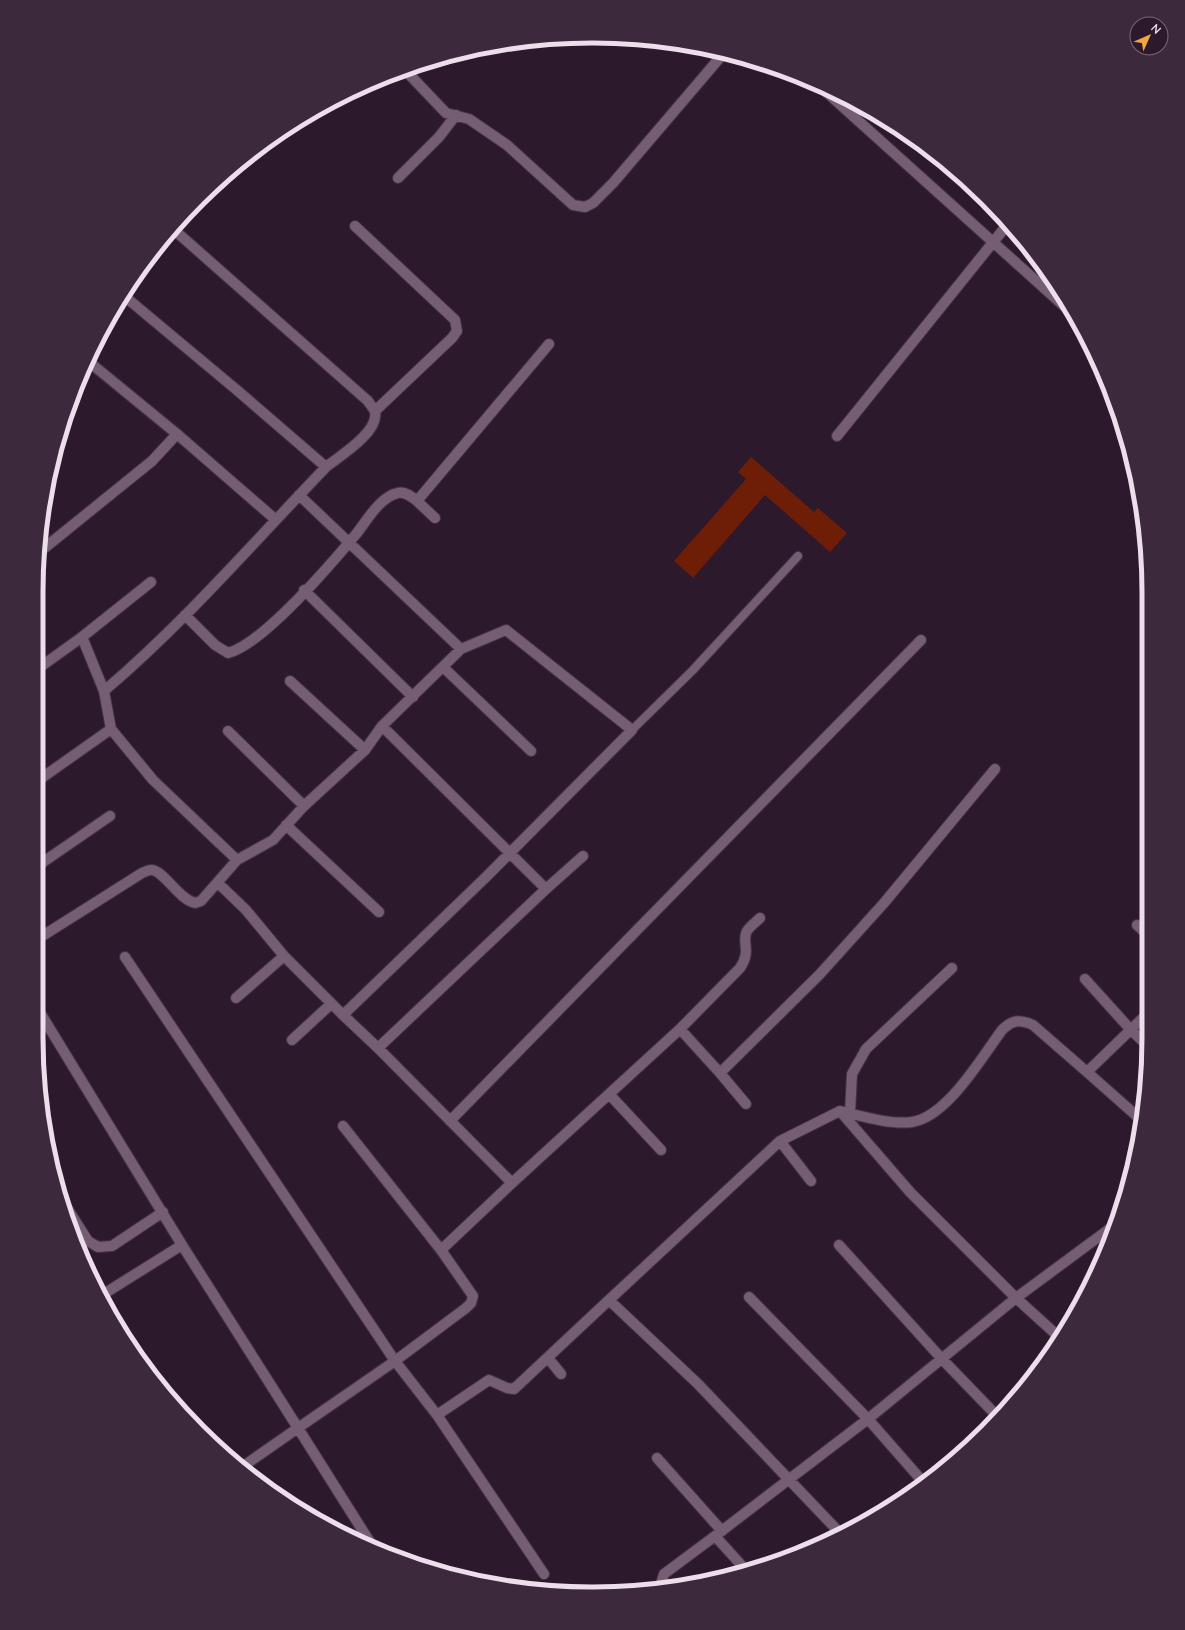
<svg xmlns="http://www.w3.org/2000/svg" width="1185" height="1630" viewBox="0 0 1185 1630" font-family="Lato,sans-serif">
  <rect width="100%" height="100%" fill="#2d192c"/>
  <!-- building -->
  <path fill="#6e1d07" d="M751,457L814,512L818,508L847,533L830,552L765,495L693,578L674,561L746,479L738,472Z"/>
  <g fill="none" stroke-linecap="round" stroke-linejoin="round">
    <defs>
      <path id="lane" d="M632,730L693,670L798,556"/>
      <path id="street" d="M406,71L446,113L469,119L507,145L573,205L585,207L593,203L613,183L723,54
        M823,89L1064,306
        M398,178L439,137L456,115
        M355,226L455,320L457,331L452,338L375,411
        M172,228L368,401C370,405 374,408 375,412C379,432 340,456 326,467
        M88,361L177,434L276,520
        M837,436L1007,225
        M299,495L461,649
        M417,501L435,518
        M42,550L152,461L177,434
        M304,590L413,697
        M185,615L215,645L228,653C263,644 332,563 357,533C367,520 381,496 398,493C405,491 412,497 417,501L549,344
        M443,667L531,751
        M36,670L82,637L151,582
        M290,681L365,750
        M104,691C184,623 253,543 326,467L238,391L123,295
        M382,726L546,889
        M228,731L304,806
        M36,782L111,729
        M286,825L379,912
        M237,860L273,840L304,806L365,750L382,726L461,649L506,630L632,730L486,877L343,1015
        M36,867L110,816
        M218,883L246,910L284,956L343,1015L378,1048L512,1183L680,1029L720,1073L820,974L884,903L995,769
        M1137,925L1147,934
        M36,940L142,873C145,872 148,870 151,870C164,870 178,899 195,903L201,901L237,860L153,780L111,729L104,691L82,637
        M125,957L395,1361L437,1415L544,1574
        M1085,979L1131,1030L1148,1046
        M236,998L284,956
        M36,1006L182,1245L298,1428L395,1361L466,1308L471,1303L473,1296L441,1250L343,1126
        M680,1029L740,968C752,951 741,941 747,931C750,926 756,922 760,918
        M292,1040L331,1004
        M378,1048L546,889L583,856
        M1087,1072L1139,1118
        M720,1073L746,1104
        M610,1095L661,1150
        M840,1111L910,1192L1016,1298L1059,1337
        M850,1113L852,1074L866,1049L952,968
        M450,1121L921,640
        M780,1141L811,1181
        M60,1197L88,1241L98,1247L112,1246L163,1212
        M839,1245L941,1358L998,1417
        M441,1250L512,1183
        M102,1295L182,1245
        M749,1297L868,1419L924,1483
        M609,1300L780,1141L840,1111C861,1116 891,1125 912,1122C947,1117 982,1057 1002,1030C1012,1020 1019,1019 1033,1025L1087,1072L1147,1014
        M548,1358L561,1374
        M437,1415L489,1380L507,1388L514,1389L609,1300L698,1384L839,1532
        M657,1458L722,1531
        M242,1467L298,1428L373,1547
        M744,1568L715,1536L868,1419L1016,1298L1116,1224
        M662,1589L661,1584L664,1574L715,1536"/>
    </defs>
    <!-- lane casing -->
    <use href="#lane" stroke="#443444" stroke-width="10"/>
    <!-- street casing -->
    <use href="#street" stroke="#443444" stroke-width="12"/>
    <!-- lane -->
    <use href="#lane" stroke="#755d74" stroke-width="8"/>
    <!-- street -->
    <use href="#street" stroke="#755d74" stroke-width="10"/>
  </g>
  <!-- crop -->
  <path d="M0 0H1185V1630H0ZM592 43H593A549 549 0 0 1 1142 592V1038A549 549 0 0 1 593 1587H592A549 549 0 0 1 43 1038V592A549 549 0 0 1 592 43Z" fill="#3c293b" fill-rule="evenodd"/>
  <path fill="none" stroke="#ecdeeb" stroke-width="5" d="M592 43H593A549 549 0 0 1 1142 592V1038A549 549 0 0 1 593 1587H592A549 549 0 0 1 43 1038V592A549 549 0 0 1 592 43Z"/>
  <!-- north arrow -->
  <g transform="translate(1149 36) rotate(45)"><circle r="19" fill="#2d192c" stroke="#796878"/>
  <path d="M0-3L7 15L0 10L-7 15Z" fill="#efa73e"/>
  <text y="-6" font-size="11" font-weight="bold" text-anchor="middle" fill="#ecdeeb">N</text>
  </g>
</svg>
